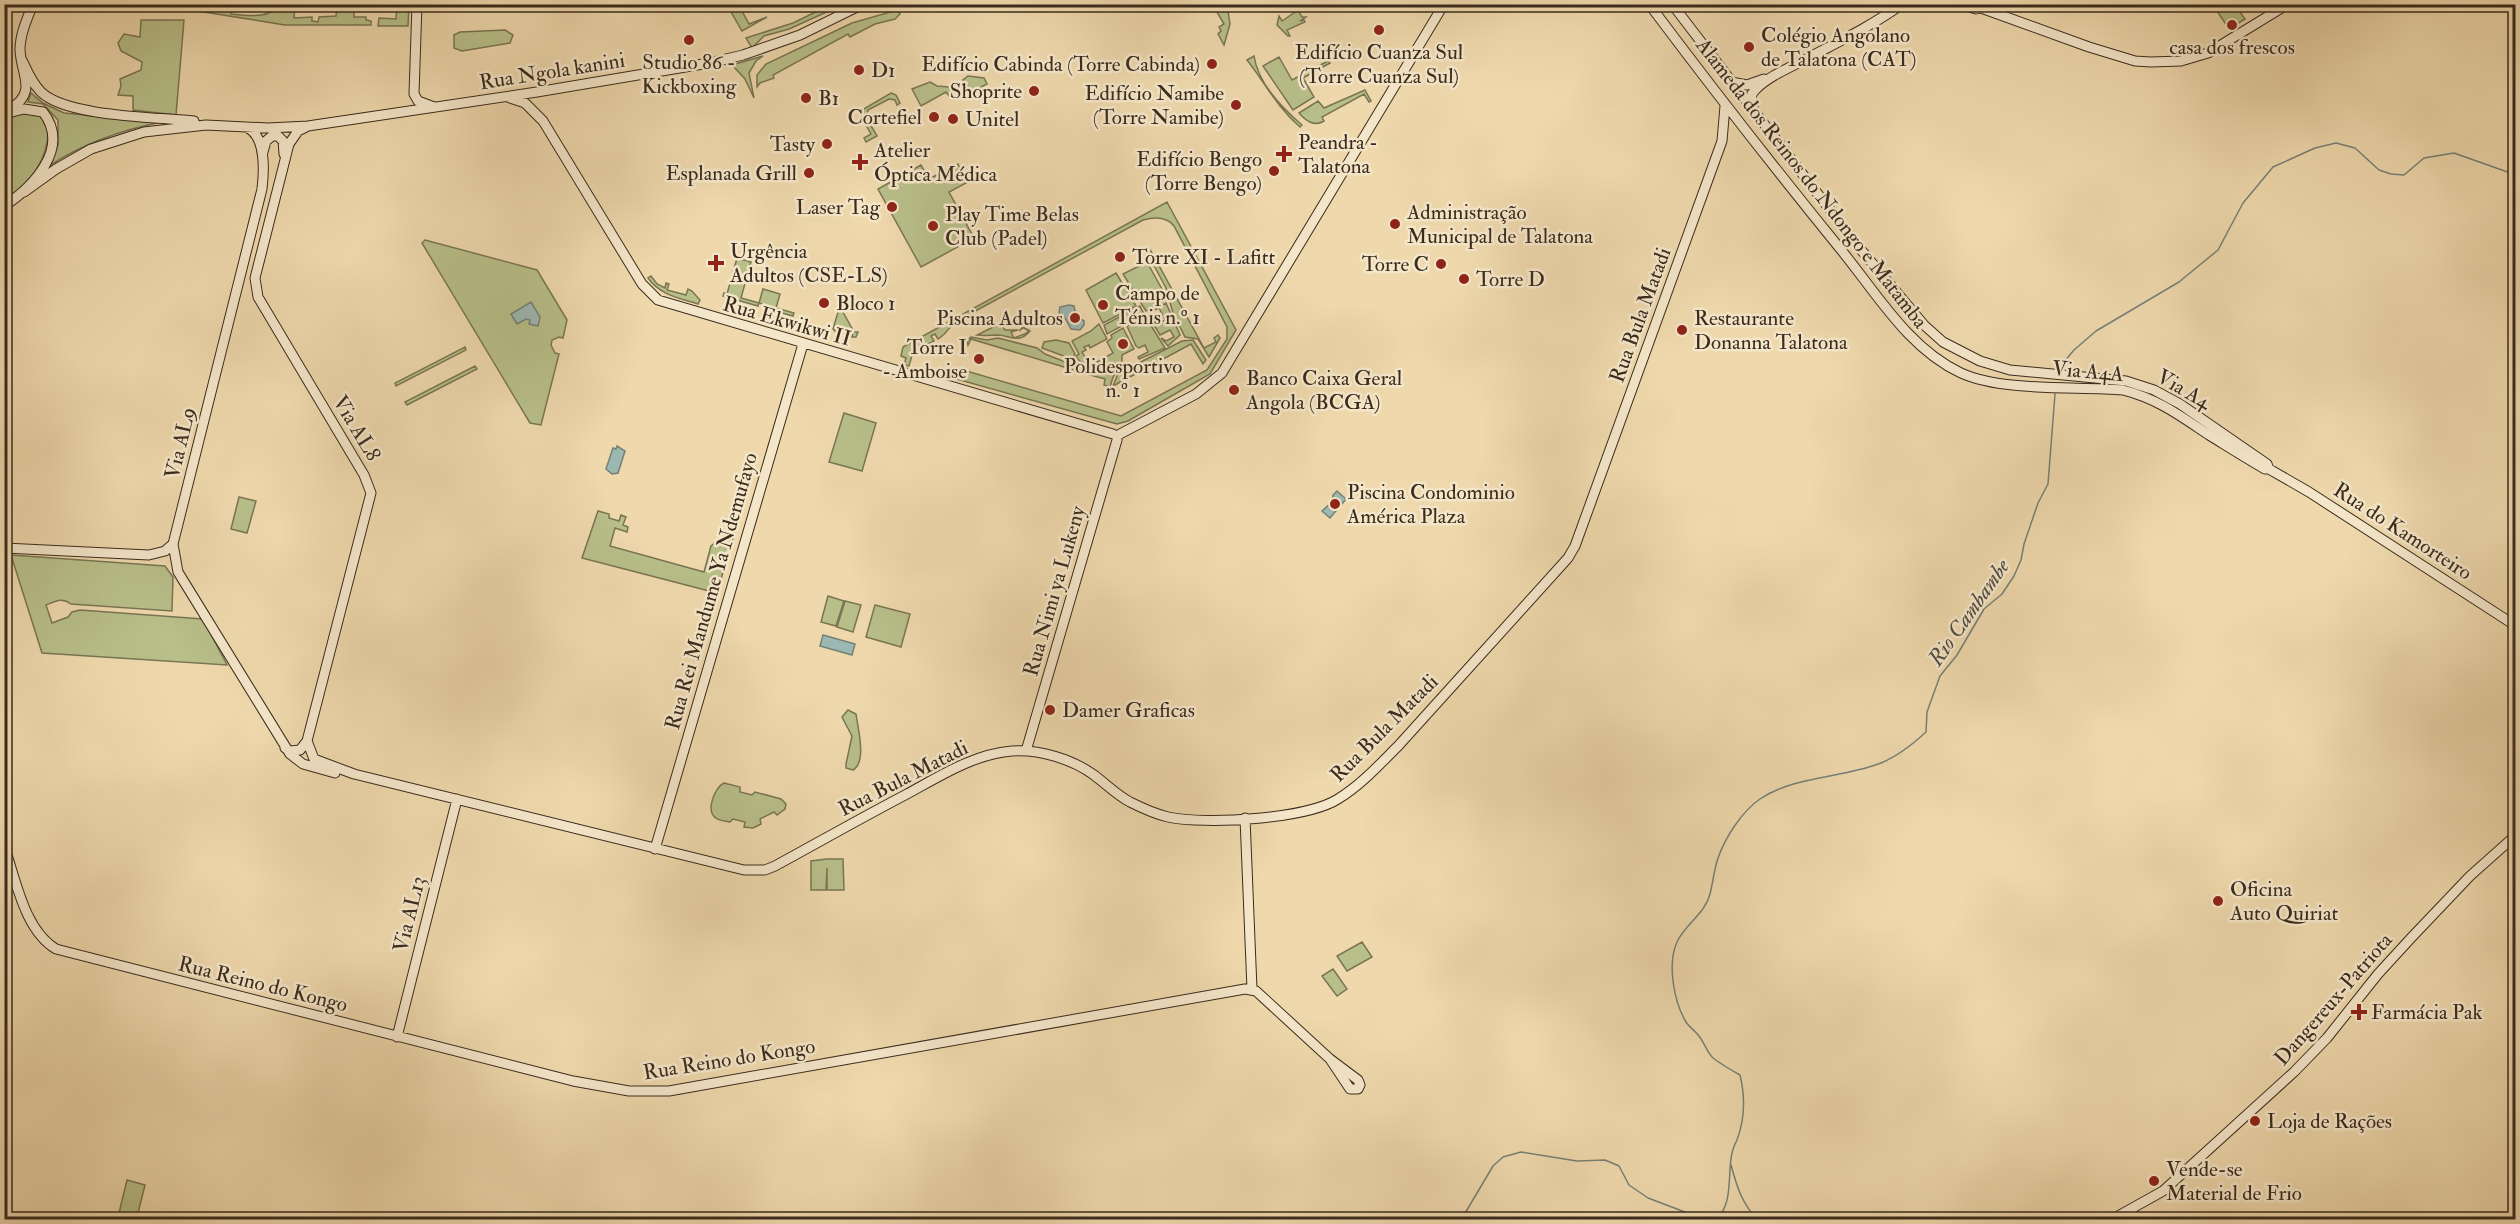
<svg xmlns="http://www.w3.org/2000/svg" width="2520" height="1224" viewBox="0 0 2520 1224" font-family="'IM FELL Double Pica',serif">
  <rect width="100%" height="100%" fill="#eed8ac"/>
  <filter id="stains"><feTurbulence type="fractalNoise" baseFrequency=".00333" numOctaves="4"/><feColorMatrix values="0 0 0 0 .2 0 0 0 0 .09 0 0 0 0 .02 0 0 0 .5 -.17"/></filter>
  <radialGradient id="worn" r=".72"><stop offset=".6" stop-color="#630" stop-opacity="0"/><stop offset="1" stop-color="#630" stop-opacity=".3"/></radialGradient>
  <!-- green -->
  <path fill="#b8bf89" stroke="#797553" stroke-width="1.5" d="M185,5H197L208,8V10L231,11V14C247,15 269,20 278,5H295L294,18L312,17V21L318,22L319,17L336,16L337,5H354V17H366V20L371,21V25H285L185,9Z
    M397,5H409L408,26H378L379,18L396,19Z
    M727,5H748L741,9L749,24L767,17L742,31Z
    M830,5L831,10L789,29L764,36L752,48L746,38L793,23Z
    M1213,5H1227L1230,24L1224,45L1218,34L1221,31L1219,27L1224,24Z
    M2213,5H2235L2245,19L2229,29Z
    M897,10L900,14L895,19L875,24L850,37L848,34L773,75L774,78L760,83L757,87V75L766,64L852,23Z
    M1298,10L1302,17H1306L1300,21L1304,20L1305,22L1287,30L1290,36H1288L1277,25L1279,16L1282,21Z
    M141,20H184L176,115L133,110V96L118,95L121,86L120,79L141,70L142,62L121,51L118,43L124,34L140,37Z
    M505,30L513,35L510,43L462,51L454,48V35L460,32Z
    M763,56L756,61L749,73L754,98L745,79L732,65Z
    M1254,56C1258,83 1282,108 1302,125L1300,127C1276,106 1266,84 1247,60Z
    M1279,57L1292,80L1328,61L1330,63L1303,78L1314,97L1293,110L1263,66Z
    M968,76L984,78L987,84L972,92L963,80Z
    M930,82L937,86L949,87L952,94L949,96L946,92L921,106L912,89Z
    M1365,90L1371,101L1369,102L1364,94L1322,117L1324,121C1314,127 1306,121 1299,113L1318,101L1324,108Z
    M31,93L43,103L64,113L162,122C121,130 84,143 49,166L58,145V120L43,104L28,102Z
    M891,93L896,95L900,103L897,105L895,100L889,99L868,110L866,117L877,136L866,142L864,138L871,134L861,116L862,110Z
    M18,113C23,113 31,113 36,114C44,116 48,125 48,132C48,160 28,186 5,200L4,119Z
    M958,164L968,182L949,192L974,238L921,267L878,189L921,165L929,179Z
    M1167,202L1236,330L1210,374L1128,421L1117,424L953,378L955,372L963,370L1121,416L1207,370L1227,339V327L1174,226C1166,216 1154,217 1143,220L957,321C949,326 946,335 938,339L935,334L931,336L934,341L913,352L909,366L904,365L906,358L901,356L903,347Z
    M425,240L537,270L567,320L563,338L559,337L552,340L551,345L555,353L559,354L541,425L530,423L422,243Z
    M1151,251L1204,348L1216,342L1214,338L1218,335L1220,338L1209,357L1198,339L1185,337L1173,313L1166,288L1150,258Z
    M737,258L751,262L741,298L759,303L763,289L780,294L776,308L794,313L793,316L775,311V308L759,303L758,306L723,296L724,293L727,294Z
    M1147,262L1162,289L1166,300L1146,311L1123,274Z
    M1116,273L1136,306L1103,323L1086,290Z
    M651,276L657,284L665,288L666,283L669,284L667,290L686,295L688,289L692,291L700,300L698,304C679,298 660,295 648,278Z
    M1166,303L1180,335L1168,346L1161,338L1166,341L1174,337L1170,330L1160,335L1154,325L1165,320L1159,308L1149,312Z
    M1140,306L1144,314L1107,334L1104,325Z
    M843,307L846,310L843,312L854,332H858L856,337H852L853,333L837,328L836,332L833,329L839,309Z
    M1145,316L1165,348L1139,359L1138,357L1148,352L1145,345L1139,348L1136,346L1127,326Z
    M1001,323L1005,330H1018L1011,332L1014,338L1027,333L1028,330L1023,328L1019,331L1023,327L1030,331C1019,344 1012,336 998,335C991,335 984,336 977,335Z
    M1099,324L1107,339L1090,348L1089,345L1084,347L1086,350L1082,352L1090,366C1083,365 1079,362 1076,356L1079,354L1072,341L1091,331Z
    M1123,328L1134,349L1122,355V363L1098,364L1097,362L1113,353L1107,342L1112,338L1111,335Z
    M971,337L987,340L998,338L1037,348L1045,354L1086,370L1084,373L971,339L968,345L967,341Z
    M1056,340L1069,343L1075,354L1072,359L1042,348L1044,342Z
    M1193,340L1206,360L1203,364L1191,344L1113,386L1117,376L1123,371L1182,341Z
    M465,347L466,350L396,386L395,383Z
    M475,366L477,369L407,405L405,402Z
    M1111,367L1119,369L1113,377L1110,387L1104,385L1105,379L1087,374L1090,370Z
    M844,413L876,423L862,471L829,462Z
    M239,497L256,501L247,533L231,529Z
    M598,511L609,514V518L619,521L621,515L626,517L623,525L628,527L627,532L615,528L610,546L704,572L711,546L731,530L735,531L717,593L582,558Z
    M11,555L165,566L173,577L172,611L71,604C62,597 56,601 46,605L52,623L68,617L72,612L80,610L203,619L227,665L42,653Z
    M828,596L844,601L836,626L821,622Z
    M845,601L861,605L853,632L837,627Z
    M875,605L910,614L901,647L866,637Z
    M848,710L856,714C858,729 867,762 853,770L846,768V764L852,736L842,717Z
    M724,783L740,787V792L752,795L755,792L781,799L786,804L785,809L777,815L774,812L760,819L761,824L753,828L744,827L745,822L733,819L730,822C726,821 719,821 716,818C705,811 715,787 724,783Z
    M827,859H843L844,890H827V868L826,890H811V861Z
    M1362,942L1372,957L1347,971L1337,956Z
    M1333,969L1347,989L1337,996L1322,976Z
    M127,1180L145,1185L137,1217L119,1213Z"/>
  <!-- water -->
  <path fill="#9cb8b3" stroke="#758077" stroke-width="1.5" d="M531,302L540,317L538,326L529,324L530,320L526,319L517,324L511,314Z
    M1069,305L1074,306L1076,316L1084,321V325L1080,330L1071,329L1064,316L1059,313L1060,307Z
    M617,446L625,451L618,473L612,474L606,469L613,448L616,449Z
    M1337,491L1346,499L1330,518L1322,511L1332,502L1333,495Z
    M823,635L855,644L852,655L820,646Z"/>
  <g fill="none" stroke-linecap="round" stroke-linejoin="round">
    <!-- stream -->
    <path stroke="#758077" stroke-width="1.5" d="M2063,363L2074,350L2096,331L2179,282L2218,250L2243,203L2273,167L2315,148L2336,143L2355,148L2379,170L2391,174L2404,175L2424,158L2454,153L2516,175
      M1731,1165C1737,1187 1742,1204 1758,1220
      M1461,1220L1493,1166L1503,1157L1521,1152L1577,1161L1605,1160L1619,1166L1629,1185L1648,1198L1706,1220
      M1716,1220C1734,1203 1727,1175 1732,1153C1733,1148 1735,1144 1737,1140C1745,1119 1745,1096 1740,1075C1731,1070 1721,1064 1713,1058C1708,1053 1705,1045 1701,1039C1697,1032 1690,1028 1686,1022C1674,1002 1667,964 1677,942C1685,924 1705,914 1710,894C1713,882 1714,870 1718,858C1725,838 1742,811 1760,799C1794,776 1843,778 1881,763C1898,756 1913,744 1926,732L1927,712L1940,676L1957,655L1984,609L2002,594L2014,576L2021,560L2024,544L2038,503L2048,484L2055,394"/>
    <defs>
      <path id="secondary" d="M417,4L414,94L418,101L434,107
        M1649,4C1712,88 1776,170 1842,251C1877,294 1909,349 1961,373C2003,392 2076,386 2123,390C2158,399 2179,415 2209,435C2227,446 2246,458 2265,469H2269
        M1672,4L1857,245L1924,325L1943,342L1980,361L2010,370L2126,381L2154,390L2180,404L2267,464L2269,469L2309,492L2516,626
        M1959,4L1976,9
        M1970,4L2089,47L2135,61L2151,62L2181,61L2208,53L2288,4
        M22,60C27,71 32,83 41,92C67,117 156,117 194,121
        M1731,82L1747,85L1764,79
        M510,98L525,103L543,121L642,284L658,300L1113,434
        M1753,106C1750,100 1750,94 1756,89C1769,76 1791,67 1808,58C1840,41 1873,25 1902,4
        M10,109C38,92 21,75 20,50C20,34 27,19 33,4
        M4,114L24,109L43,112C71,148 33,187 4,206
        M248,128C266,137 264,172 262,189L173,544L178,572L290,754L303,764L335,773
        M263,152L266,141L272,136H278L283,141L284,154
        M24,192L56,169L91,149L144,132L206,125L268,128L308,126L537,92L709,63L743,55L800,35L863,4
        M1120,434L1196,394L1222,373L1444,4
        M4,548L149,555L165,551L173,544
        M307,741L314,759L354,774L744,870H765L775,866C819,842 863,817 907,794C940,776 974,754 1012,751C1039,749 1072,759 1094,775C1106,784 1117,795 1130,802C1142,808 1155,814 1168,817C1206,825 1306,819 1338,799C1361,785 1380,764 1399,745L1568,558L1575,546L1722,141L1725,106
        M285,748L290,751L300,750L307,741L371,493L364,475L258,297L255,278L289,144L298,131L306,127
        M1026,751L1117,440
        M1245,818L1252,989
        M4,846C16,879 24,930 56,949L573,1081L629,1091H669L1245,989L1256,991L1330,1059L1358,1080L1360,1085L1358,1089H1350L1330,1059
        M655,849L803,344
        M397,1037L457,799
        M2111,1220L2163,1191L2294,1072L2327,1038L2378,974L2411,938L2470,876L2516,835"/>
    </defs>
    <!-- secondary casing -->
    <use href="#secondary" stroke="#3a2b1d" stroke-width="11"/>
    <!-- secondary -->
    <use href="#secondary" stroke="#f4e6c9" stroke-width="9"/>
  </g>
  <!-- markers -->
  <g fill="#8f2418" stroke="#f4e6c9" stroke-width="2">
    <circle cx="2232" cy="25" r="6"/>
    <circle cx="1379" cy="30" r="6"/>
    <circle cx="689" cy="40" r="6"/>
    <circle cx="1749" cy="47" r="6"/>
    <circle cx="1212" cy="64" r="6"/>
    <circle cx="859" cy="70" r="6"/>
    <circle cx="1034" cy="91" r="6"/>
    <circle cx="806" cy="98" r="6"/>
    <circle cx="1236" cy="105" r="6"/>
    <circle cx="934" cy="117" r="6"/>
    <circle cx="953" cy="119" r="6"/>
    <circle cx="827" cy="144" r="6"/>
    <path d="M1281 145h6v6h6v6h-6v6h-6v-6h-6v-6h6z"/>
    <path d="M857 153h6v6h6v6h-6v6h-6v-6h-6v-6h6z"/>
    <circle cx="1274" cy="171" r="6"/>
    <circle cx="809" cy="173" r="6"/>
    <circle cx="892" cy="207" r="6"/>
    <circle cx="1395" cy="224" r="6"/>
    <circle cx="933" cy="226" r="6"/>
    <circle cx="1120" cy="257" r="6"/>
    <path d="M713 254h6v6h6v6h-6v6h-6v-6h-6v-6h6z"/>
    <circle cx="1441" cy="264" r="6"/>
    <circle cx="1464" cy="279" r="6"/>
    <circle cx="824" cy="303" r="6"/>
    <circle cx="1103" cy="305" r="6"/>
    <circle cx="1075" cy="318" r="6"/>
    <circle cx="1682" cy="330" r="6"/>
    <circle cx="1123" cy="344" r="6"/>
    <circle cx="979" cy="359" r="6"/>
    <circle cx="1234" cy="390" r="6"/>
    <circle cx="1335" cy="504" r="6"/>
    <circle cx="1050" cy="710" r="6"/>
    <circle cx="2218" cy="901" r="6"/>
    <path d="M2356 1003h6v6h6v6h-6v6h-6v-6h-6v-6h6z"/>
    <circle cx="2255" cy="1121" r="6"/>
    <circle cx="2154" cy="1181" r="6"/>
  </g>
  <g text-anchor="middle" stroke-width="5" stroke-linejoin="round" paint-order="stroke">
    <!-- poi labels -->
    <g font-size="21" fill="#3a2b1d" stroke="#f4e6c9" text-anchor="start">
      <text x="1761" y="42">Colégio Angolano<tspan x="1761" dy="24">de Talatona (CAT)</tspan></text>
      <text x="2232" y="54" text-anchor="middle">casa dos frescos</text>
      <text x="1379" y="59" text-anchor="middle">Edifício Cuanza Sul<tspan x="1379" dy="24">(Torre Cuanza Sul)</tspan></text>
      <text x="689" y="69" text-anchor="middle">Studio 86 -<tspan x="689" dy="24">Kickboxing</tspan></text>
      <text x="1200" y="71" text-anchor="end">Edifício Cabinda (Torre Cabinda)</text>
      <text x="871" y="77">D1</text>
      <text x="1022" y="98" text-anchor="end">Shoprite</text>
      <text x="1224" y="100" text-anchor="end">Edifício Namibe<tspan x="1224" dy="24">(Torre Namibe)</tspan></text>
      <text x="818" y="105">B1</text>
      <text x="922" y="124" text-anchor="end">Cortefiel</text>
      <text x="965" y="126">Unitel</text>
      <text x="1298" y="149">Peandra -<tspan x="1298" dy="24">Talatona</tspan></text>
      <text x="815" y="151" text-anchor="end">Tasty</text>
      <text x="874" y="157">Atelier<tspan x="874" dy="24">Óptica Médica</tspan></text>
      <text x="1262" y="166" text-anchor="end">Edifício Bengo<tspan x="1262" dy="24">(Torre Bengo)</tspan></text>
      <text x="797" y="180" text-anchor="end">Esplanada Grill</text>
      <text x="880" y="214" text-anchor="end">Laser Tag</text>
      <text x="1407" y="219">Administração<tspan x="1407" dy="24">Municipal de Talatona</tspan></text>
      <text x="945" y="221">Play Time Belas<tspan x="945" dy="24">Club (Padel)</tspan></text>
      <text x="730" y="258">Urgência<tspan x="730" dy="24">Adultos (CSE-LS)</tspan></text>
      <text x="1132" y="264">Torre XI - Lafitt</text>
      <text x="1429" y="271" text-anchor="end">Torre C</text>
      <text x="1476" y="286">Torre D</text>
      <text x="1115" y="300">Campo de<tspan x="1115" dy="24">Ténis n.º 1</tspan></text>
      <text x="836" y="310">Bloco 1</text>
      <text x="1063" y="325" text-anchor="end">Piscina Adultos</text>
      <text x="1694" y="325">Restaurante<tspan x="1694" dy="24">Donanna Talatona</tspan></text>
      <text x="967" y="354" text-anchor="end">Torre I<tspan x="967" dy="24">- Amboise</tspan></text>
      <text x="1123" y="373" text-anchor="middle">Polidesportivo<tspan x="1123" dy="24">n.º 1</tspan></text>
      <text x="1246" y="385">Banco Caixa Geral<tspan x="1246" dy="24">Angola (BCGA)</tspan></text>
      <text x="1347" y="499">Piscina Condominio<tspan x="1347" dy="24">América Plaza</tspan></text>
      <text x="1062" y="717">Damer Graficas</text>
      <text x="2230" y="896">Oficina<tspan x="2230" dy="24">Auto Quiriat</tspan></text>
      <text x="2371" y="1019">Farmácia Pak</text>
      <text x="2267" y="1128">Loja de Rações</text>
      <text x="2166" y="1176">Vende-se<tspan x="2166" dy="24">Material de Frio</tspan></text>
    </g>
    <!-- street labels -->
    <g font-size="21" fill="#3a2b1d" stroke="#f4e6c9">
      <text transform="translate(552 71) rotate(-9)" y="7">Rua Ngola kanini</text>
      <text transform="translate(1812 183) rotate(52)" y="7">Alameda dos Reinos do Ndongo e Matamba</text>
      <text transform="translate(1640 315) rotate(-70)" y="7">Rua Bula Matadi</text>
      <text transform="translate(787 321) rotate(16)" y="7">Rua Ekwikwi II</text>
      <text transform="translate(2088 371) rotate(5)" y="7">Via A4A</text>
      <text transform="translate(2184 389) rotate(30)" y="7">Via A4</text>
      <text transform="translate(357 428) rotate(59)" y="7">Via AL8</text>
      <text transform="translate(180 443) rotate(-76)" y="7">Via AL9</text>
      <text transform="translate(2403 531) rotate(33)" y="7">Rua do Kamorteiro</text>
      <text transform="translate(711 591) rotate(-74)" y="7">Rua Rei Mandume Ya Ndemufayo</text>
      <text transform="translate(1054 591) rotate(-74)" y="7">Rua Nimi ya Lukeny</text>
      <text transform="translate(1384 728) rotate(-45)" y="7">Rua Bula Matadi</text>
      <text transform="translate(903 778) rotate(-27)" y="7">Rua Bula Matadi</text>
      <text transform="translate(409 914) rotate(-76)" y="7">Via AL13</text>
      <text transform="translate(263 984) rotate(14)" y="7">Rua Reino do Kongo</text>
      <text transform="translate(2333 999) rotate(-49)" y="7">Dangereux-Patriota</text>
      <text transform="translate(729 1059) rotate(-9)" y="7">Rua Reino do Kongo</text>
    </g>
    <!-- water labels -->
    <g font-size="22" font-style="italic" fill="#524e42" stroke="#f4e6c9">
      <text transform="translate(1968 612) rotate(-55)" y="8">Rio Cambambe</text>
    </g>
  </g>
  <!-- margin -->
  <rect width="2520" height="1224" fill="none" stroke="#eed8ac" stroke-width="24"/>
  <rect x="6" y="6" width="2508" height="1212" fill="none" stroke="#3a2b1d" stroke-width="3"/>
  <rect x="12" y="12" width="2496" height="1200" fill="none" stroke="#3a2b1d" stroke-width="1.5"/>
  <rect width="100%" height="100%" filter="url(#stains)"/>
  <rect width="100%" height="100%" fill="url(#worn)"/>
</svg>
